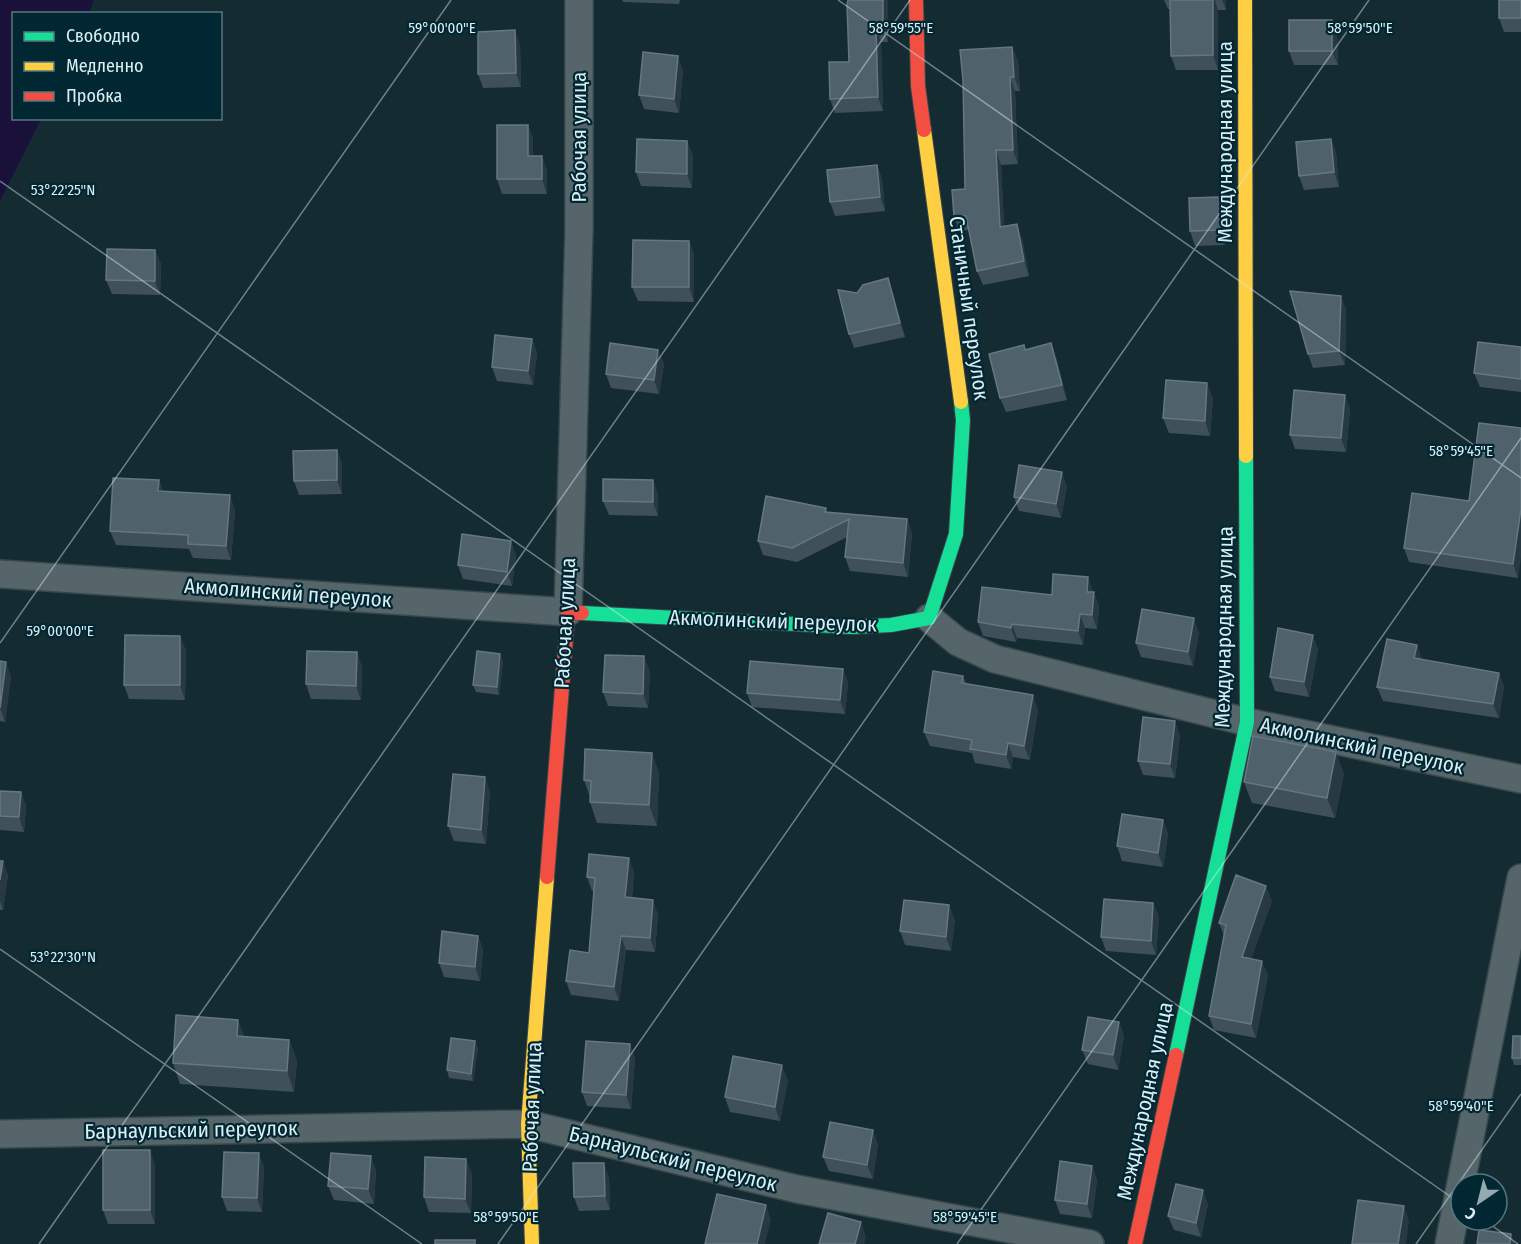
<svg xmlns="http://www.w3.org/2000/svg" width="1521" height="1244" viewBox="0 0 1521 1244" font-family="'Fira Sans Condensed',sans-serif">
  <rect width="100%" height="100%" fill="#142b31"/>
  <!-- water -->
  <path fill="#191139" d="M0,0H94L89,13L14,14V118L41,119L0,201Z"/>
  <g fill="none" stroke-linecap="round" stroke-linejoin="round">
    <defs>
      <path id="street" d="M0,574L568,612L579,230V0
        M929,618L958,642L995,659L1247,722L1521,779
        M0,1134L528,1124L797,1189L1090,1244
        M1449,1244L1521,878"/>
      <path id="fast" d="M582,613L852,627L891,625L929,618L956,534L963,420L961,402
        M1176,1055L1247,722L1246,456"/>
      <path id="slow" d="M1245,0L1246,456
        M924,130L961,402
        M532,1244L528,1124L547,877"/>
      <path id="jam" d="M916,0L918,86L924,130
        M547,877L568,612L582,613
        M1135,1244L1176,1055"/>
    </defs>
    <!-- street casing -->
    <use href="#street" stroke="#37484c" stroke-width="30"/>
    <!-- fast casing -->
    <use href="#fast" stroke="#37484c" stroke-width="16"/>
    <!-- slow casing -->
    <use href="#slow" stroke="#37484c" stroke-width="16"/>
    <!-- jam casing -->
    <use href="#jam" stroke="#37484c" stroke-width="16"/>
    <!-- street -->
    <use href="#street" stroke="#566569" stroke-width="27"/>
    <!-- fast -->
    <use href="#fast" stroke="#16e098" stroke-width="14"/>
    <!-- slow -->
    <use href="#slow" stroke="#ffcf43" stroke-width="14"/>
    <!-- jam -->
    <use href="#jam" stroke="#f24e42" stroke-width="14"/>
  </g>
  <!-- wall -->
  <path fill="#3f505b" d="M622,0H680L679,4L623,2Z
    M888,0V42H881L883,111L835,113L830,99L849,62Z
    M1164,0H1226V10H1218V70H1176L1171,56L1170,9H1168Z
    M1521,0V32H1504L1499,18Z
    M1332,20L1337,34L1338,65H1294L1289,51Z
    M520,44L521,87L483,88L478,74Z
    M1012,47L1018,61L1020,91H1015L1018,164L1001,165L1004,226L1022,238L1029,276L983,285L977,271L969,230L959,231L954,216L965,189Z
    M683,70L679,113L644,109L639,95Z
    M528,125L533,139V156L547,170V194H502L497,179Z
    M1331,139L1336,153L1339,187L1304,190L1299,176Z
    M693,155L692,188L641,186L636,172Z
    M877,165L882,179L885,211L835,216L830,202Z
    M1219,197L1224,211L1225,245L1195,246L1190,231Z
    M689,241L694,255V302L638,301L632,287Z
    M155,250L161,264L160,295L112,294L106,280Z
    M857,293H893L905,337L854,348L849,334Z
    M1341,296L1346,310L1345,365L1313,368L1308,354Z
    M532,339L537,353L533,385L497,381L492,367Z
    M1521,347V392L1480,387L1474,373Z
    M658,350L664,364L659,394L611,388L606,374Z
    M1056,357L1067,400L1006,412L1000,398Z
    M1345,395L1350,409L1346,452L1295,449L1290,435Z
    M1213,398L1210,436L1169,433L1163,418Z
    M1521,428L1518,578L1409,562L1404,548L1469,501Z
    M337,450L342,464V494L299,495L294,481Z
    M159,480L163,491L235,510L231,560L193,558L189,549L116,545L110,531Z
    M1067,486L1061,518L1019,511L1014,497Z
    M658,494V516L609,515L603,501Z
    M826,508L827,512L907,519L912,534L908,577L850,571L845,557L847,537L797,562L763,555L758,541Z
    M516,555L512,586L463,579L458,565Z
    M1093,591L1099,606L1097,629L1085,628L1083,645L1017,638L1016,642L983,636L978,622L1052,595Z
    M1199,632L1193,666L1141,657L1136,643Z
    M1417,645L1422,660L1499,673L1504,687L1499,718L1383,701L1377,687Z
    M1318,649L1309,697L1275,691L1270,677Z
    M186,650L185,700L129,699L124,685Z
    M0,661L11,676L5,722L0,721Z
    M503,661L499,695L476,692L473,685Z
    M362,666L361,700L311,699L306,684Z
    M843,669L848,683L845,714L752,707L747,693Z
    M650,671L648,708L608,706L603,692Z
    M963,676L966,683L1038,709L1030,760L1013,757L1011,769L975,763L972,753L930,746L924,732Z
    M1180,735L1175,778L1143,775L1138,761Z
    M652,753L659,774L657,826L597,823L590,802V797L584,780Z
    M1344,773L1335,818L1252,803L1244,782Z
    M0,791L21,792L26,806L24,832L0,830Z
    M490,791L486,844L454,841L448,826Z
    M1163,820L1168,834L1163,867L1122,861L1117,846Z
    M0,861L8,875L3,910H0Z
    M634,872L632,898L658,914L655,952L626,950L619,1001L571,995L566,981L589,953L594,891H592L587,877Z
    M1272,901L1251,959L1268,975L1256,1038L1214,1030L1209,1016L1224,936L1219,923Z
    M1153,903L1159,917L1156,955L1106,951L1101,937Z
    M955,920L951,951L905,945L900,931Z
    M478,936L483,950L480,981L444,977L439,963Z
    M1119,1022L1124,1036L1118,1070L1088,1064L1082,1050Z
    M1521,1036V1065H1514L1512,1058Z
    M244,1037L289,1040L297,1061L294,1092L180,1084L173,1063Z
    M475,1041L478,1048L473,1081L449,1078L447,1070Z
    M630,1044L635,1058L631,1109L587,1106L582,1092Z
    M788,1080L780,1121L730,1112L725,1097Z
    M878,1144L873,1179L829,1171L823,1157Z
    M155,1165V1224H108L103,1210Z
    M1092,1166L1097,1180L1092,1218L1060,1214L1055,1200Z
    M264,1167L262,1212L227,1211L222,1197Z
    M376,1170L374,1204L334,1200L328,1186Z
    M472,1173L471,1213L429,1212L424,1197Z
    M609,1177L610,1210L579,1211L574,1197Z
    M1208,1204L1201,1237L1174,1230L1168,1216Z"/>
  <!-- shaded-wall -->
  <path fill="#273a43" d="M883,0H888V42L883,28Z
    M1213,0H1215L1218,10V70L1213,55Z
    M1222,0H1226V10Z
    M1332,20L1337,34L1338,65L1332,51Z
    M876,28L881,42L883,111L878,97Z
    M515,30L520,44L521,87L516,73Z
    M1012,47L1018,61L1020,91L1014,77Z
    M678,56L683,70L679,113L674,99Z
    M1010,77L1015,91L1018,164L1013,150Z
    M528,125L533,139V170L528,156Z
    M1331,139L1336,153L1339,187L1334,172Z
    M687,141L693,155L692,188L687,174Z
    M996,150L1001,165L1005,242L1000,227Z
    M542,156L547,170V194L542,179Z
    M877,165L882,179L885,211L880,197Z
    M1219,197L1224,211L1225,245L1220,230Z
    M1017,224L1022,238L1029,276L1024,261Z
    M689,241L694,255V302L689,287Z
    M155,250L161,264L160,295L155,281Z
    M888,278L893,293L905,337L900,323Z
    M1341,296L1346,310L1345,365L1339,351Z
    M532,339L537,353L533,385L528,371Z
    M1051,343L1056,357L1067,400L1062,385Z
    M658,350L664,364L659,394L654,380Z
    M1207,383L1213,398L1210,436L1205,421Z
    M1345,395L1350,409L1346,452L1341,438Z
    M337,450L342,464V494L337,480Z
    M1062,472L1067,486L1061,518L1056,504Z
    M159,480L164,494L158,491Z
    M653,480L658,494V516L653,502Z
    M230,495L235,510L231,560L226,546Z
    M1521,509V558L1518,578L1513,564Z
    M907,519L912,534L908,577L903,563Z
    M511,541L516,555L512,586L507,572Z
    M1088,577L1093,591L1092,606L1087,592Z
    M1094,592L1099,606L1097,629L1092,615Z
    M1080,614L1085,628L1083,645L1078,631Z
    M1194,618L1199,632L1193,666L1188,652Z
    M1012,624L1017,638L1016,642L1011,628Z
    M1313,635L1318,649L1309,697L1304,682Z
    M180,636L186,650L185,700L180,685Z
    M1417,645L1422,659L1420,672L1414,658Z
    M357,652L362,666L361,700L356,686Z
    M500,654L503,661L499,695L497,687Z
    M644,656L650,671L648,708L643,694Z
    M6,662L11,676L5,722L0,708Z
    M843,669L848,683L845,714L840,700Z
    M1499,673L1504,687L1499,718L1493,704Z
    M1033,695L1038,709L1030,760L1024,746Z
    M1175,721L1180,735L1175,778L1170,764Z
    M1008,743L1013,757L1011,769L1006,755Z
    M1336,752L1344,773L1335,818L1327,798Z
    M652,753L659,774L657,826L649,805Z
    M485,777L490,791L486,844L481,830Z
    M21,792L26,806L24,832L19,817Z
    M1163,820L1168,834L1163,867L1158,853Z
    M629,858L634,872L630,912L625,897Z
    M3,861L8,875L3,910L0,901V880Z
    M1266,886L1272,901L1247,971L1242,957Z
    M653,900L658,914L655,952L650,938Z
    M1153,903L1159,917L1156,955L1151,941Z
    M949,905L955,920L951,951L946,937Z
    M478,936L483,950L480,981L475,967Z
    M621,936L626,950L619,1001L614,987Z
    M1262,961L1268,975L1256,1038L1251,1024Z
    M238,1020L246,1040L237,1036Z
    M1119,1022L1124,1036L1118,1070L1113,1055Z
    M289,1040L297,1061L294,1092L287,1071Z
    M475,1041L478,1048L473,1081L471,1074Z
    M630,1044L635,1058L631,1109L626,1095Z
    M782,1065L788,1080L780,1121L775,1107Z
    M873,1130L878,1144L873,1179L867,1165Z
    M150,1150L155,1165V1224L150,1210Z
    M259,1153L264,1167L262,1212L257,1198Z
    M371,1156L376,1170L374,1204L368,1189Z
    M466,1159L472,1173L471,1213L465,1199Z
    M604,1163L609,1177L610,1210L605,1196Z
    M1092,1166L1097,1180L1092,1218L1087,1204Z
    M1203,1190L1208,1204L1201,1237L1196,1223Z
    M766,1205L771,1220L765,1244H757Z
    M1404,1206L1409,1221L1406,1244H1398Z
    M861,1222L866,1237L864,1244H855Z
    M1511,1234L1515,1244H1510Z"/>
  <!-- building -->
  <path fill="#4f616b" stroke="#657781" stroke-width="1.5" d="M848,0H883V28H876L878,97L830,99L829,62H849L847,4Z
    M1170,0H1213V55L1171,56Z
    M1499,0H1521V18H1499Z
    M1289,20H1332V51H1289Z
    M515,30L516,73L478,74V32Z
    M1012,47L1014,77H1010L1013,150H996L1000,227L1017,224L1024,261L977,271L966,216H954L952,190L965,189L963,80L960,50Z
    M643,52L678,56L674,99L639,95Z
    M497,125H528V156H542V179H497Z
    M637,139L687,141V174L636,172Z
    M1331,139L1334,172L1299,176L1296,142Z
    M877,165L880,197L830,202L827,170Z
    M1219,197L1220,230L1190,231L1189,198Z
    M633,240L689,241V287H632Z
    M107,249L155,250V281L106,280Z
    M888,278L900,323L849,334L838,290L857,293L863,285Z
    M1290,291L1341,296L1339,351L1308,354Z
    M495,335L532,339L528,371L492,367Z
    M1478,342L1521,347V379L1474,373Z
    M610,343L658,350L654,380L606,374Z
    M1051,343L1062,385L1000,398L989,354L1024,345L1025,350Z
    M1166,380L1207,383L1205,421L1163,418Z
    M1294,390L1345,395L1341,438L1290,435Z
    M1479,423L1521,428V509L1513,564L1404,548L1412,493L1469,501Z
    M337,450V480L294,481L293,451Z
    M1019,465L1062,472L1056,504L1014,497Z
    M113,478L159,480L158,491L230,495L226,546L188,544V535L110,531Z
    M603,479L653,480V502L603,501Z
    M766,496L826,508L825,512L907,519L903,563L845,557L849,519L792,548L758,541Z
    M462,534L511,541L507,572L458,565Z
    M1053,574L1088,577L1087,592H1094L1092,615L1080,614L1078,631L1012,624L1011,628L978,622L982,587L1052,595Z
    M1142,609L1194,618L1188,652L1136,643Z
    M1278,628L1313,635L1304,682L1270,677Z
    M125,635L180,636V685H124Z
    M1387,639L1417,645L1414,658L1499,673L1493,704L1377,687Z
    M307,651L357,652L356,686L306,684Z
    M477,651L500,654L497,687L473,685Z
    M605,655L644,656L643,694L603,692Z
    M0,661L6,662L0,708Z
    M750,661L843,669L840,700L747,693Z
    M933,671L963,676L962,683L1033,695L1024,746L1008,743L1006,755L970,749L972,740L924,732Z
    M1143,717L1175,721L1170,764L1138,761Z
    M1253,736L1336,752L1327,798L1244,782Z
    M585,749L652,753L649,805L590,802L591,781L584,780Z
    M453,774L485,777L481,830L448,826Z
    M0,791L21,792L19,817L0,816Z
    M1122,814L1163,820L1158,853L1117,846Z
    M589,854L629,858L625,897L653,900L650,938L621,936L614,987L566,981L570,950L589,953L595,878L587,877Z
    M0,861H3L0,880Z
    M1236,875L1266,886L1242,957L1262,961L1251,1024L1209,1016L1226,925L1219,923Z
    M1104,899L1153,903L1151,941L1101,937Z
    M904,900L949,905L946,937L900,931Z
    M442,931L478,936L475,967L439,963Z
    M176,1015L238,1020L237,1036L289,1040L287,1071L173,1063Z
    M1088,1017L1119,1022L1113,1055L1082,1050Z
    M1513,1036H1521V1058H1512Z
    M451,1038L475,1041L471,1074L447,1070Z
    M586,1041L630,1044L626,1095L582,1092Z
    M733,1056L782,1065L775,1107L725,1097Z
    M830,1122L873,1130L867,1165L823,1157Z
    M103,1150H150V1210H103Z
    M224,1152L259,1153L257,1198L222,1197Z
    M331,1153L371,1156L368,1189L328,1186Z
    M425,1157L466,1159L465,1199L424,1197Z
    M1060,1161L1092,1166L1087,1204L1055,1200Z
    M573,1163H604L605,1196L574,1197Z
    M1176,1184L1203,1190L1196,1223L1168,1216Z
    M717,1194L766,1205L757,1244H705Z
    M1358,1200L1404,1206L1398,1244H1352Z
    M828,1213L861,1222L855,1244H819Z
    M1479,1230L1511,1234L1510,1244H1477Z
    M435,1240H475V1244H435Z"/>
  <!-- ticks -->
  <path fill="none" stroke="#d9eef5" stroke-width="1.5" stroke-opacity="0.45" d="M838,0L1521,478M0,181L1461,1204M0,643L451,0M0,949L422,1244M1484,1220L1518,1244M39,1244L910,0M498,1244L1369,0M957,1244L1521,438M1416,1244L1521,1094"/>
  <g text-anchor="middle" stroke-width="4.5" stroke-linejoin="round" paint-order="stroke">
    <!-- street labels -->
    <g font-size="21" fill="#d9eef5" stroke="#002732">
      <text transform="translate(579 137) rotate(-90)" y="7">Рабочая улица</text>
      <text transform="translate(1225 142) rotate(-90)" y="7">Международная улица</text>
      <text transform="translate(969 308) rotate(82)" y="7">Станичный переулок</text>
      <text transform="translate(288 593) rotate(4)" y="7">Акмолинский переулок</text>
      <text transform="translate(773 621) rotate(2)" y="7">Акмолинский переулок</text>
      <text transform="translate(565 623) rotate(-87)" y="7">Рабочая улица</text>
      <text transform="translate(1224 627) rotate(-89)" y="7">Международная улица</text>
      <text transform="translate(1362 746) rotate(12)" y="7">Акмолинский переулок</text>
      <text transform="translate(1145 1101) rotate(-78)" y="7">Международная улица</text>
      <text transform="translate(532 1107) rotate(-88)" y="7">Рабочая улица</text>
      <text transform="translate(191 1130) rotate(-1)" y="7">Барнаульский переулок</text>
      <text transform="translate(673 1159) rotate(14)" y="7">Барнаульский переулок</text>
    </g>
  </g>
  <g font-size="15" text-anchor="middle" fill="#d9eef5" stroke="#002732" stroke-width="4.5" stroke-linejoin="round" paint-order="stroke">
    <text x="442" y="33">59°00'00"E</text>
    <text x="901" y="33">58°59'55"E</text>
    <text x="1360" y="33">58°59'50"E</text>
    <text x="63" y="195">53°22'25"N</text>
    <text x="1461" y="456">58°59'45"E</text>
    <text x="60" y="636">59°00'00"E</text>
    <text x="63" y="962">53°22'30"N</text>
    <text x="1461" y="1111">58°59'40"E</text>
    <text x="506" y="1222">58°59'50"E</text>
    <text x="965" y="1222">58°59'45"E</text>
  </g>
  <!-- legend -->
  <rect x="12" y="12" width="210" height="108" fill="#002732" stroke="#577780" stroke-width="1.5"/>
  <rect x="24" y="32" width="30" height="9" fill="#16e098" stroke="#577780" stroke-width="1.5"/>
  <text x="66" y="42" font-size="18" fill="#d9eef5">Свободно</text>
  <rect x="24" y="62" width="30" height="9" fill="#ffcf43" stroke="#577780" stroke-width="1.5"/>
  <text x="66" y="72" font-size="18" fill="#d9eef5">Медленно</text>
  <rect x="24" y="92" width="30" height="9" fill="#f24e42" stroke="#577780" stroke-width="1.5"/>
  <text x="66" y="102" font-size="18" fill="#d9eef5">Пробка</text>
  <!-- north arrow -->
  <g transform="translate(1479 1202) rotate(215)"><circle r="28" fill="#002732" stroke="#577780" stroke-width="1.5"/>
  <path d="M0-4.5L10 22L0 15L-10 22Z" fill="#94aab0"/>
  <text y="-9" font-size="16" font-weight="bold" text-anchor="middle" fill="#d9eef5">С</text>
  </g>
</svg>
